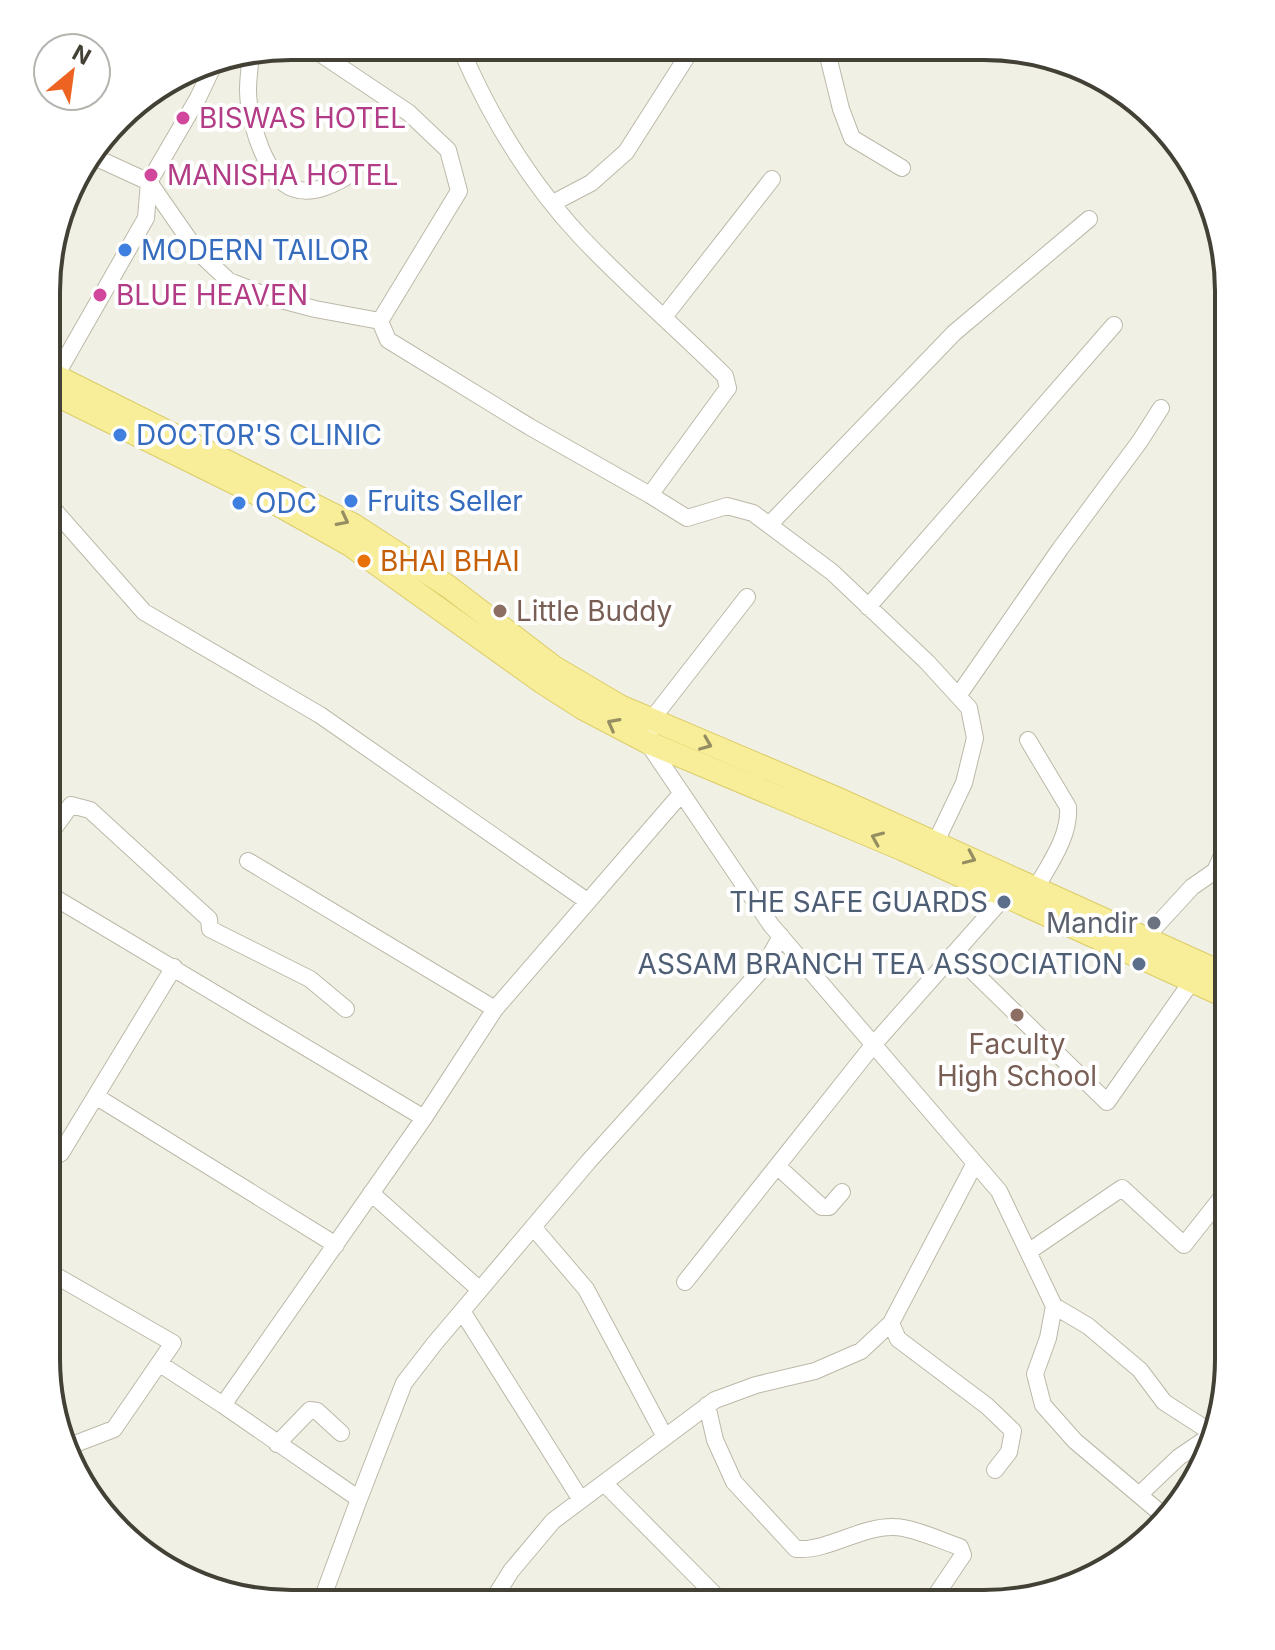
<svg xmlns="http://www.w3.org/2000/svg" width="1275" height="1650" viewBox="0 0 1275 1650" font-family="Inter,sans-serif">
  <rect width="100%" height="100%" fill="#f1f0e5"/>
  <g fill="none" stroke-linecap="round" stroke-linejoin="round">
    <defs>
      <path id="minor" d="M309,46L409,113L448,150L459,191L380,321
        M460,47C489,115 529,181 580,236C626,285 678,329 725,376L728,388L650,495L687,518L727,506L753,513L832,572L927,662L969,708L975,738L964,783L932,850
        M826,48L841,109L852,138L902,168
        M251,53C250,65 248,78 248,90C248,119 266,185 299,190C316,193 332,185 346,177
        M90,155L149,182L197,251L229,281L270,297L315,309L380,321L388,340L530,427L650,495
        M553,203L591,183L626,152L693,47
        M664,317L772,179
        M50,386L146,218L149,182L198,98L217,58
        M48,503L144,612L320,715L587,901
        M769,525L954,333L1089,219
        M747,597L652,719L647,742L771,925L999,1191L1054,1306L1048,1338L1035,1374L1043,1405L1075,1441L1164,1516
        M868,607L1114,325
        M958,696L1060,549L1140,441L1161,408
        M1028,740L1068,807C1070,836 1050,863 1036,888
        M47,838L71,805L90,810L209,919L210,929L310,979L346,1009
        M248,861L495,1009
        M47,893L424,1118
        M1146,937L1192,887L1215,871L1229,840
        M954,953L1107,1102L1192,981
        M97,1097L336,1245
        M46,1158L50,1160L61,1153L174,967
        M777,1166L822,1207H829L842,1192
        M371,1193L480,1290
        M533,1227L586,1289L665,1437
        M1028,1252L1122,1188L1184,1245L1229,1188
        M46,1270L173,1343L114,1429L67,1447
        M685,1282L874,1044L1005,896
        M1054,1306L1088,1326L1140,1370L1164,1402L1209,1431
        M462,1311L581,1500
        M891,1323L898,1339L987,1406L1013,1431L1009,1452L995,1470
        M160,1364L223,1405
        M707,1405L715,1440L734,1482L796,1549C830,1551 860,1526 894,1527C912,1527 942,1541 960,1547L963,1555L932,1601L934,1604
        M277,1444L310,1410L317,1411L341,1433
        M604,1483L723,1603
        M1139,1495L1179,1457L1207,1438
        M359,1499L404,1383L435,1343L588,1162L764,967L781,936
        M321,1602L359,1499L223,1405L424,1118L495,1009L681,794
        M491,1603L511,1571L553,1521L715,1400L756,1385L815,1371L861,1351L891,1323L975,1163"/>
      <path id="major" d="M48,372L354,525L449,587L554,667L620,706L834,797L1229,976
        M48,391L271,501L350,545L543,683L582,708L647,742L904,850L1229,998"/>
    </defs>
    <!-- minor casing -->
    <use href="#minor" stroke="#bcb9a8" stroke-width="18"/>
    <!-- major casing -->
    <use href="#major" stroke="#dccd69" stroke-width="24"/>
    <!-- minor -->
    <use href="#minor" stroke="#fff" stroke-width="16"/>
    <!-- major -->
    <use href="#major" stroke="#f8ed98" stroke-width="22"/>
  </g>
  <!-- shaded-wall -->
  <path fill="#939083" d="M1228,1237V1261L1224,1264V1240Z"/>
  <!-- one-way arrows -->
  <defs><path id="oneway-chevron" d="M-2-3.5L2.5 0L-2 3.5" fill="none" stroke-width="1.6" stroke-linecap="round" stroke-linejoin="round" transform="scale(2)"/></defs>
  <g stroke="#948e62">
    <use href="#oneway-chevron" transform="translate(343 520) rotate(27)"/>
    <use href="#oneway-chevron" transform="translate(613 724) rotate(-152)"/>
    <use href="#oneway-chevron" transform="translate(706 744) rotate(22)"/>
    <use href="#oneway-chevron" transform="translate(877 838) rotate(-157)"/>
    <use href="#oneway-chevron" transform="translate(970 858) rotate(24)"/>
  </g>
  <!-- markers -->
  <g fill="#d1479c" stroke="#fff" stroke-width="3">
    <circle cx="183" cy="118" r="8"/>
    <circle cx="151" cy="175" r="8"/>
    <circle cx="100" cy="295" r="8"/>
  </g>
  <g fill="#3f7fe0" stroke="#fff" stroke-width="3">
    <circle cx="125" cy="250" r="8"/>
    <circle cx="120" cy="435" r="8"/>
    <circle cx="351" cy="501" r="8"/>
    <circle cx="239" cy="503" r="8"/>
  </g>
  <circle fill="#e8710a" stroke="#fff" stroke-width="3" cx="364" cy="561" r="8"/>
  <g fill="#8d6e63" stroke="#fff" stroke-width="3">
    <circle cx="500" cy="611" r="8"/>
    <circle cx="1017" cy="1015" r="8"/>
  </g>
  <g fill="#5c6f8a" stroke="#fff" stroke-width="3">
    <circle cx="1004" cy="902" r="8"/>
    <circle cx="1139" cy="964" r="8"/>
  </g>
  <circle fill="#6b7280" stroke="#fff" stroke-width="3" cx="1154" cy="923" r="8"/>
  <g text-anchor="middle" stroke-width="8" stroke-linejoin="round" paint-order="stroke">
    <!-- hotel labels -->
    <g font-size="28" fill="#b23c85" stroke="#fff" text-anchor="start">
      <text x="199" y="128">BISWAS HOTEL</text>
      <text x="167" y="185">MANISHA HOTEL</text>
      <text x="116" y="305">BLUE HEAVEN</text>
    </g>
    <!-- shop labels -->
    <g font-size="28" fill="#366cbe" stroke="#fff" text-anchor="start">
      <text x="141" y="260">MODERN TAILOR</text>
      <text x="136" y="445">DOCTOR'S CLINIC</text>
      <text x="367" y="511">Fruits Seller</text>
      <text x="255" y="513">ODC</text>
    </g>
    <!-- food labels -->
    <g font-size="28" fill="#c56008" stroke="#fff" text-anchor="start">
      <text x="380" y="571">BHAI BHAI</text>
    </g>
    <!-- education labels -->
    <g font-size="28" fill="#785e54" stroke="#fff" text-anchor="start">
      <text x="516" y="621">Little Buddy</text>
      <text x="1017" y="1054" text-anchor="middle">Faculty<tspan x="1017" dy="32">High School</tspan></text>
    </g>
    <!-- service labels -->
    <g font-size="28" fill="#4e5e75" stroke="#fff" text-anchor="end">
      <text x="988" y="912">THE SAFE GUARDS</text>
      <text x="1123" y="974">ASSAM BRANCH TEA ASSOCIATION</text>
    </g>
    <!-- worship labels -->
    <g font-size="28" fill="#5b616d" stroke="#fff" text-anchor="end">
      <text x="1138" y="933">Mandir</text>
    </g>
  </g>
  <!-- crop -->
  <path d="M0 0H1275V1650H0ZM291 60H984A231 231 0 0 1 1215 291V1359A231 231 0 0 1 984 1590H291A231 231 0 0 1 60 1359V291A231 231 0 0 1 291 60Z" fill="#fff" fill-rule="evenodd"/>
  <path fill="none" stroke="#434035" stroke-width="4" d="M291 60H984A231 231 0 0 1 1215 291V1359A231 231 0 0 1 984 1590H291A231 231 0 0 1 60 1359V291A231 231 0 0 1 291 60Z"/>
  <!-- north arrow -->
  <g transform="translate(72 72) rotate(29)"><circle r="38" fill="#ffffff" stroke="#b4b3ae" stroke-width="2"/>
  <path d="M0-6L14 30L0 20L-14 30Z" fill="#ed6321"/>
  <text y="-12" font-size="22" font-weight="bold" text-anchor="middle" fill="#434035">N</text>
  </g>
</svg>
